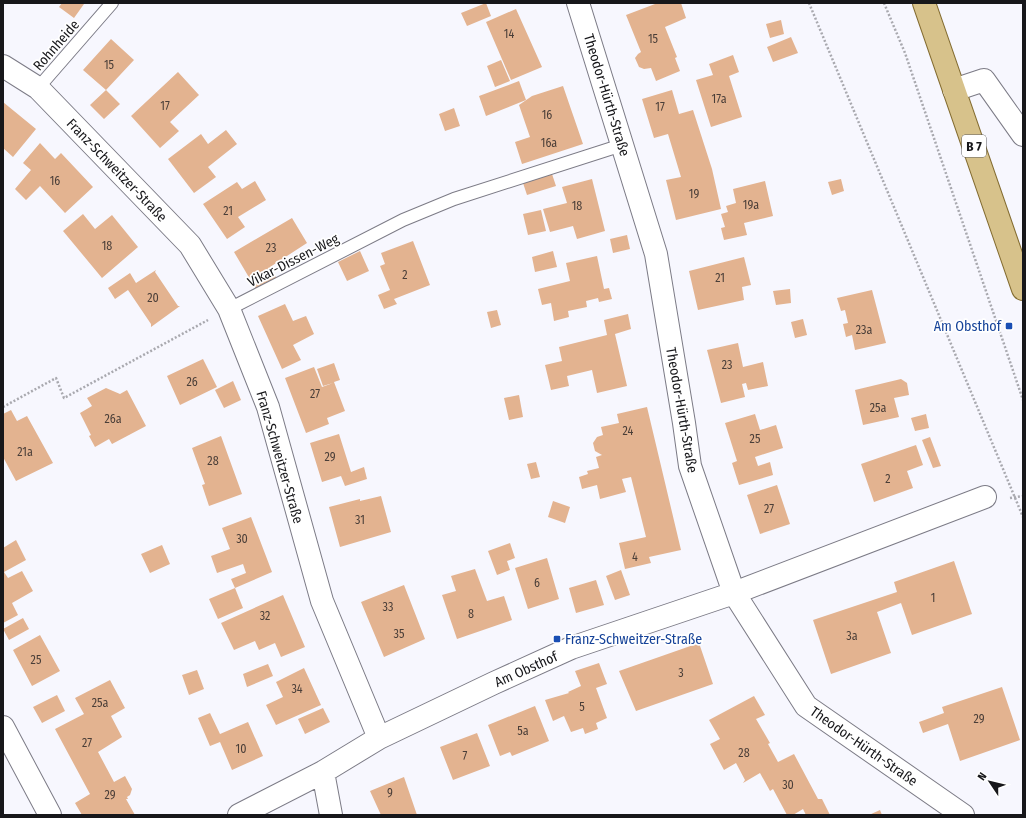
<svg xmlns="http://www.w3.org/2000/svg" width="1026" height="818" viewBox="0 0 1026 818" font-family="'Fira Sans Condensed',sans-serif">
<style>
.building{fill:#e3b390}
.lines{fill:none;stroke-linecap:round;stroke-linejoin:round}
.service-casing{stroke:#7c7b86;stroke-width:14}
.minor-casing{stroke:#7c7b86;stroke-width:24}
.primary-casing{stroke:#836c31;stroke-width:24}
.path{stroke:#a9a9af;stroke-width:2.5;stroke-dasharray:2 2;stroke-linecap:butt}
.service{stroke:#fff;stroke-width:12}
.minor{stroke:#fff;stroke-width:22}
.primary{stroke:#d7c28b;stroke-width:22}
.transit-dot{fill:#1a4fb4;stroke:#fff;stroke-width:1.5}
.labels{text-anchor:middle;stroke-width:3.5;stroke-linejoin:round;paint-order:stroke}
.number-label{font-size:12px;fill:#4a3e38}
.shield{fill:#fff;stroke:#5d5d5f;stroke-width:1}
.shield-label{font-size:13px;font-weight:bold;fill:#17171a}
.street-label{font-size:14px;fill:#17171a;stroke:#fff}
.transit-label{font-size:14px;fill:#164399;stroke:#fff;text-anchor:end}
</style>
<rect width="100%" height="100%" fill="#f7f7fe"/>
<path class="building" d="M62,3H83L84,4L74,18L59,7Z
M486,3L491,16L467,26L461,13Z
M681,3L686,18L665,27L677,57L675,58L680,71L656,81L651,68L644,69L639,67L635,58L638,54L641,52L626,15L655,4Z
M516,9L542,67L511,80L486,22Z
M781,20L784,34L770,38L766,24Z
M791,37L798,53L773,62L767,47Z
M111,39L134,60L106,90L120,104L104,119L90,105L106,90L83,70Z
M733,55L739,72L729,76L742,117L711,127L696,80L713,75L709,64Z
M501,60L510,81L495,87L487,66Z
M178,72L199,95L170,122L179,131L160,148L131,116Z
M519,81L526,100L486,116L479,96Z
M563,86L583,144L522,164L515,142L530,137L519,105L532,96Z
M672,90L679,114L693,110L712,169L721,209L676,220L666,180L681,177L668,134L654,138L642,99Z
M3,102L36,129L13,157L3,148Z
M454,108L460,126L445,131L439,114Z
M226,130L237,144L208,167L216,177L194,193L168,159L201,134L208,144Z
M40,143L55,159L61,153L93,187L65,213L40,186L26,200L15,189L31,170L23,163Z
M552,174L556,186L527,195L523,183Z
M592,179L605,231L577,239L573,226L550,232L543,209L567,203L562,187Z
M841,179L844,191L832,195L828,182Z
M255,181L266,200L238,217L245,227L227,239L203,204L237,182L242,189Z
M765,181L773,216L744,223L747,235L724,240L721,228L725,227L721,214L728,212L726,206L736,203L733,189Z
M541,210L546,231L528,235L523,214Z
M83,214L95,229L112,215L138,247L102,278L63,231Z
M292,218L307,243L270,267L278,281L257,291L234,252Z
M627,235L630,249L613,253L610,239Z
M413,241L430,285L394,299L397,304L384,309L378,295L390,290L380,266L385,264L381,253Z
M360,251L369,271L347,281L338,262Z
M553,251L557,267L535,272L532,257Z
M597,256L604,289L609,288L612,299L599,302L598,298L586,301L587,307L568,311L569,317L554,321L551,303L542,305L538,289L570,281L566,263Z
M744,257L751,285L742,287L744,300L698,310L689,271Z
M156,270L155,272L178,306H180L151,327V324L128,290L115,299L108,288L130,273L136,283Z
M790,289L791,303L776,305L773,291Z
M872,290L886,343L855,350L852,335L846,337L843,324L848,323L845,310L841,311L837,298Z
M285,304L293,321L306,316L314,334L293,345L301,360L282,369L258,316Z
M497,310L501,325L491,328L487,312Z
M628,314L631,329L615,334L627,386L597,393L592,370L567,376L569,386L551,390L545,365L562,361L559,347L607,335L604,320Z
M803,319L807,335L795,338L791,322Z
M738,343L743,367L763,362L768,386L748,390L746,383L742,384L745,397L721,403L707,350Z
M203,359L217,387L180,405L167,376Z
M334,363L340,380L334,382L345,411L327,418L329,424L306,433L285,378L314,367L322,387L333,383L323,386L317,369Z
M901,379L907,383L909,395L894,398L899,417L863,425L855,390Z
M233,381L241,400L224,408L215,390Z
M106,388L120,394L127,390L146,426L112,444L109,439L95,447L89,436L91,435L80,413L92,406L87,398Z
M519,395L523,417L509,420L504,398Z
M647,407L681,550L649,557L651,563L625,569L619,543L646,537L631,477L622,479L626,492L600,499L597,485L582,489L579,477L588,474L587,471L599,468L596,457L602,455L595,451L593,443L597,437L603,435L601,427L619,423L617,414Z
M11,410L17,421L27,416L53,463L16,481L3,457V414Z
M755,414L760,430L776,425L783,448L755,457L758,466L770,462L773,475L739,485L732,463L737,461L725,423Z
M926,414L929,428L915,431L911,418Z
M339,434L351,472L364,467L367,479L345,486L341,476L322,482L310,443Z
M221,436L242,494L209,506L202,485L205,484L192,448Z
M930,437L941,466L933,468L922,440Z
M916,445L923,465L907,471L913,488L874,502L861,464Z
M536,462L540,477L531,479L527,464Z
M777,485L790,524L760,534L747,495Z
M381,496L391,532L340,547L329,507L360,499V501Z
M553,501L570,507L565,523L548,517Z
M251,517L272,572L235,588L231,579L246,573L243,564L217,573L211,556L230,549L222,528Z
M16,540L26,560L4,572L8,578L22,571L33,591L12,603L18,615L3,623V548Z
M510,543L515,558L507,561L510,570L497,575L488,551Z
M162,545L170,564L150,573L141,554Z
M547,558L559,599L528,609L515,568Z
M954,561L972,614L912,635L901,603L877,612L891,653L831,674L813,620L897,592L894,582Z
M475,569L487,601L504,596L512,620L457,639L442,595L456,591L451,576Z
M621,570L630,595L615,600L606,576Z
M596,580L604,605L576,613L569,588Z
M404,585L425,639L384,657L361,602Z
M235,588L243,608L218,619L209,599Z
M283,595L305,647L281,657L275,643L259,650L255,641L234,650L221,623Z
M23,618L29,629L9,640L3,629Z
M40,635L60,671L32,686L13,650Z
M699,643L713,684L636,711L619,671Z
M599,663L607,684L596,688L607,718L596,723L598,729L585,734L583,728L571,732L564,716L553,721L545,700L569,693L568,692L581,686L575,671Z
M268,664L273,676L247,687L243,674Z
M304,668L321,705L276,725L266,705L283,697L276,682Z
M197,670L204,689L189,695L182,675Z
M110,680L125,708L111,716L122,737L98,752L114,782L125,776L132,789L130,795L127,797L128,799H126L135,815H82L75,803L90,794L55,729L84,714L75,698Z
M1002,687L1020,740L960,761L948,724L923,733L919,722L944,713L942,707Z
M57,695L65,711L42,723L33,707Z
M754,696L765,715L756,719L770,743L768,744L778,762L794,754L818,799H822L830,815H806L803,809L793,815H787L773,789L770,791L760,773L743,783L745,780L736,763L724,770L710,744L720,739L709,720Z
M535,706L549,741L512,756L510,752L500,756L488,725Z
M323,708L330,722L305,734L298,719Z
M210,713L220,734L248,722L263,756L232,770L220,742L210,746L198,718Z
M477,733L490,766L453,780L440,747Z
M404,777L417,815H381L370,791Z
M880,810L882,815H869Z"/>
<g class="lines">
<defs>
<path id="service" d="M38,88L112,3
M229,309L403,220L454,199L622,145"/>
<path id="minor" d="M578,3L656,254L684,423L690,466L734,593L806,706L963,815
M3,66L38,88L190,245L229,309L268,407L322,601L379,738
M954,90L984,80L1023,135
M3,727L50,815
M323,772L331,815
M239,815L323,772L379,738L494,683L571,648L734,593L985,497"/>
<path id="primary" d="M924,3L1023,289"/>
</defs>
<use href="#service" class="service-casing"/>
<use href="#minor" class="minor-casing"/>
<use href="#primary" class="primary-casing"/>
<path class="path" d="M809,3L1023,517
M884,3L905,53L1023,400
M3,407L56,378L64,398L208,320
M1010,498L1023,496"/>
<use href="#service" class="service"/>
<use href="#minor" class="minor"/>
<use href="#primary" class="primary"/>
</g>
<g class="transit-dot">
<rect x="1005" y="322" width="8" height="8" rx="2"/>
<rect x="553" y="635" width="8" height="8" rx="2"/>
</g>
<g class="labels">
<g class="number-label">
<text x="509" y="38">14</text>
<text x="653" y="43">15</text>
<text x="109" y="69">15</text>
<text x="719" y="103">17a</text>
<text x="165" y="110">17</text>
<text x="660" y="111">17</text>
<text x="547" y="119">16</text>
<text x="549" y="147">16a</text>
<text x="55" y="185">16</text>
<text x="694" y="198">19</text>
<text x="751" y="209">19a</text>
<text x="577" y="210">18</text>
<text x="228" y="215">21</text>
<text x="107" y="250">18</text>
<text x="271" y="252">23</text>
<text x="405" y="279">2</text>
<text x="720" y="282">21</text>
<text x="153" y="302">20</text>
<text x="864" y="334">23a</text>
<text x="727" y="369">23</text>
<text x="192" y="386">26</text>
<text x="315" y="398">27</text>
<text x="878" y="412">25a</text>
<text x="113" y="423">26a</text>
<text x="628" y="435">24</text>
<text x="755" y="443">25</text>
<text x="25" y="456">21a</text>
<text x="330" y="461">29</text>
<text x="213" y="465">28</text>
<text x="888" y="483">2</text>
<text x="769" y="513">27</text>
<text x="360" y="524">31</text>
<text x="242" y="543">30</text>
<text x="635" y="561">4</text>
<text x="537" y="587">6</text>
<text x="933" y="602">1</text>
<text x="388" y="611">33</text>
<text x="471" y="618">8</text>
<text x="265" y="620">32</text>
<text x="399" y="638">35</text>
<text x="852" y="640">3a</text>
<text x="36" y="664">25</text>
<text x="681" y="677">3</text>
<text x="297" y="693">34</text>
<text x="100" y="707">25a</text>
<text x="582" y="711">5</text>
<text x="979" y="723">29</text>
<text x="523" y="735">5a</text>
<text x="87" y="747">27</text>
<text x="241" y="753">10</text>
<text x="744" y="757">28</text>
<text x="465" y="760">7</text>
<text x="788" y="789">30</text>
<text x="390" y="797">9</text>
<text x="110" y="799">29</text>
</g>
<rect class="shield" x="962" y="135" width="24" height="22" rx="3"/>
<g class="shield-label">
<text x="974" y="151">B 7</text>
</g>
<g class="street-label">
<text transform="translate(56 45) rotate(-49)" y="5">Rohnheide</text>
<text transform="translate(607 95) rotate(73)" y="5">Theodor-Hürth-Straße</text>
<text transform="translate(117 170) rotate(46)" y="5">Franz-Schweitzer-Straße</text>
<text transform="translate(293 260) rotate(-27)" y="5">Vikar-Dissen-Weg</text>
<text transform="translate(682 410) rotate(80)" y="5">Theodor-Hürth-Straße</text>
<text transform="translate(280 457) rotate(74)" y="5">Franz-Schweitzer-Straße</text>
<text transform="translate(526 669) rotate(-24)" y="5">Am Obsthof</text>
<text transform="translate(864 746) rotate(35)" y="5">Theodor-Hürth-Straße</text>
</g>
<g class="transit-label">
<text x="1001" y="331">Am Obsthof</text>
<text x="565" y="644" text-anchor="start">Franz-Schweitzer-Straße</text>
</g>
</g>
<rect width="1026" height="818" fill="none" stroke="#17171a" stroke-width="8"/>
<g transform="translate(990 782) rotate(305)" stroke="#ffffff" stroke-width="3" paint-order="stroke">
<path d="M0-3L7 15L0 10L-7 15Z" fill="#17171a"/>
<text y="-6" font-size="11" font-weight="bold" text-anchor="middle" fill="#17171a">N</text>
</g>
</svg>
